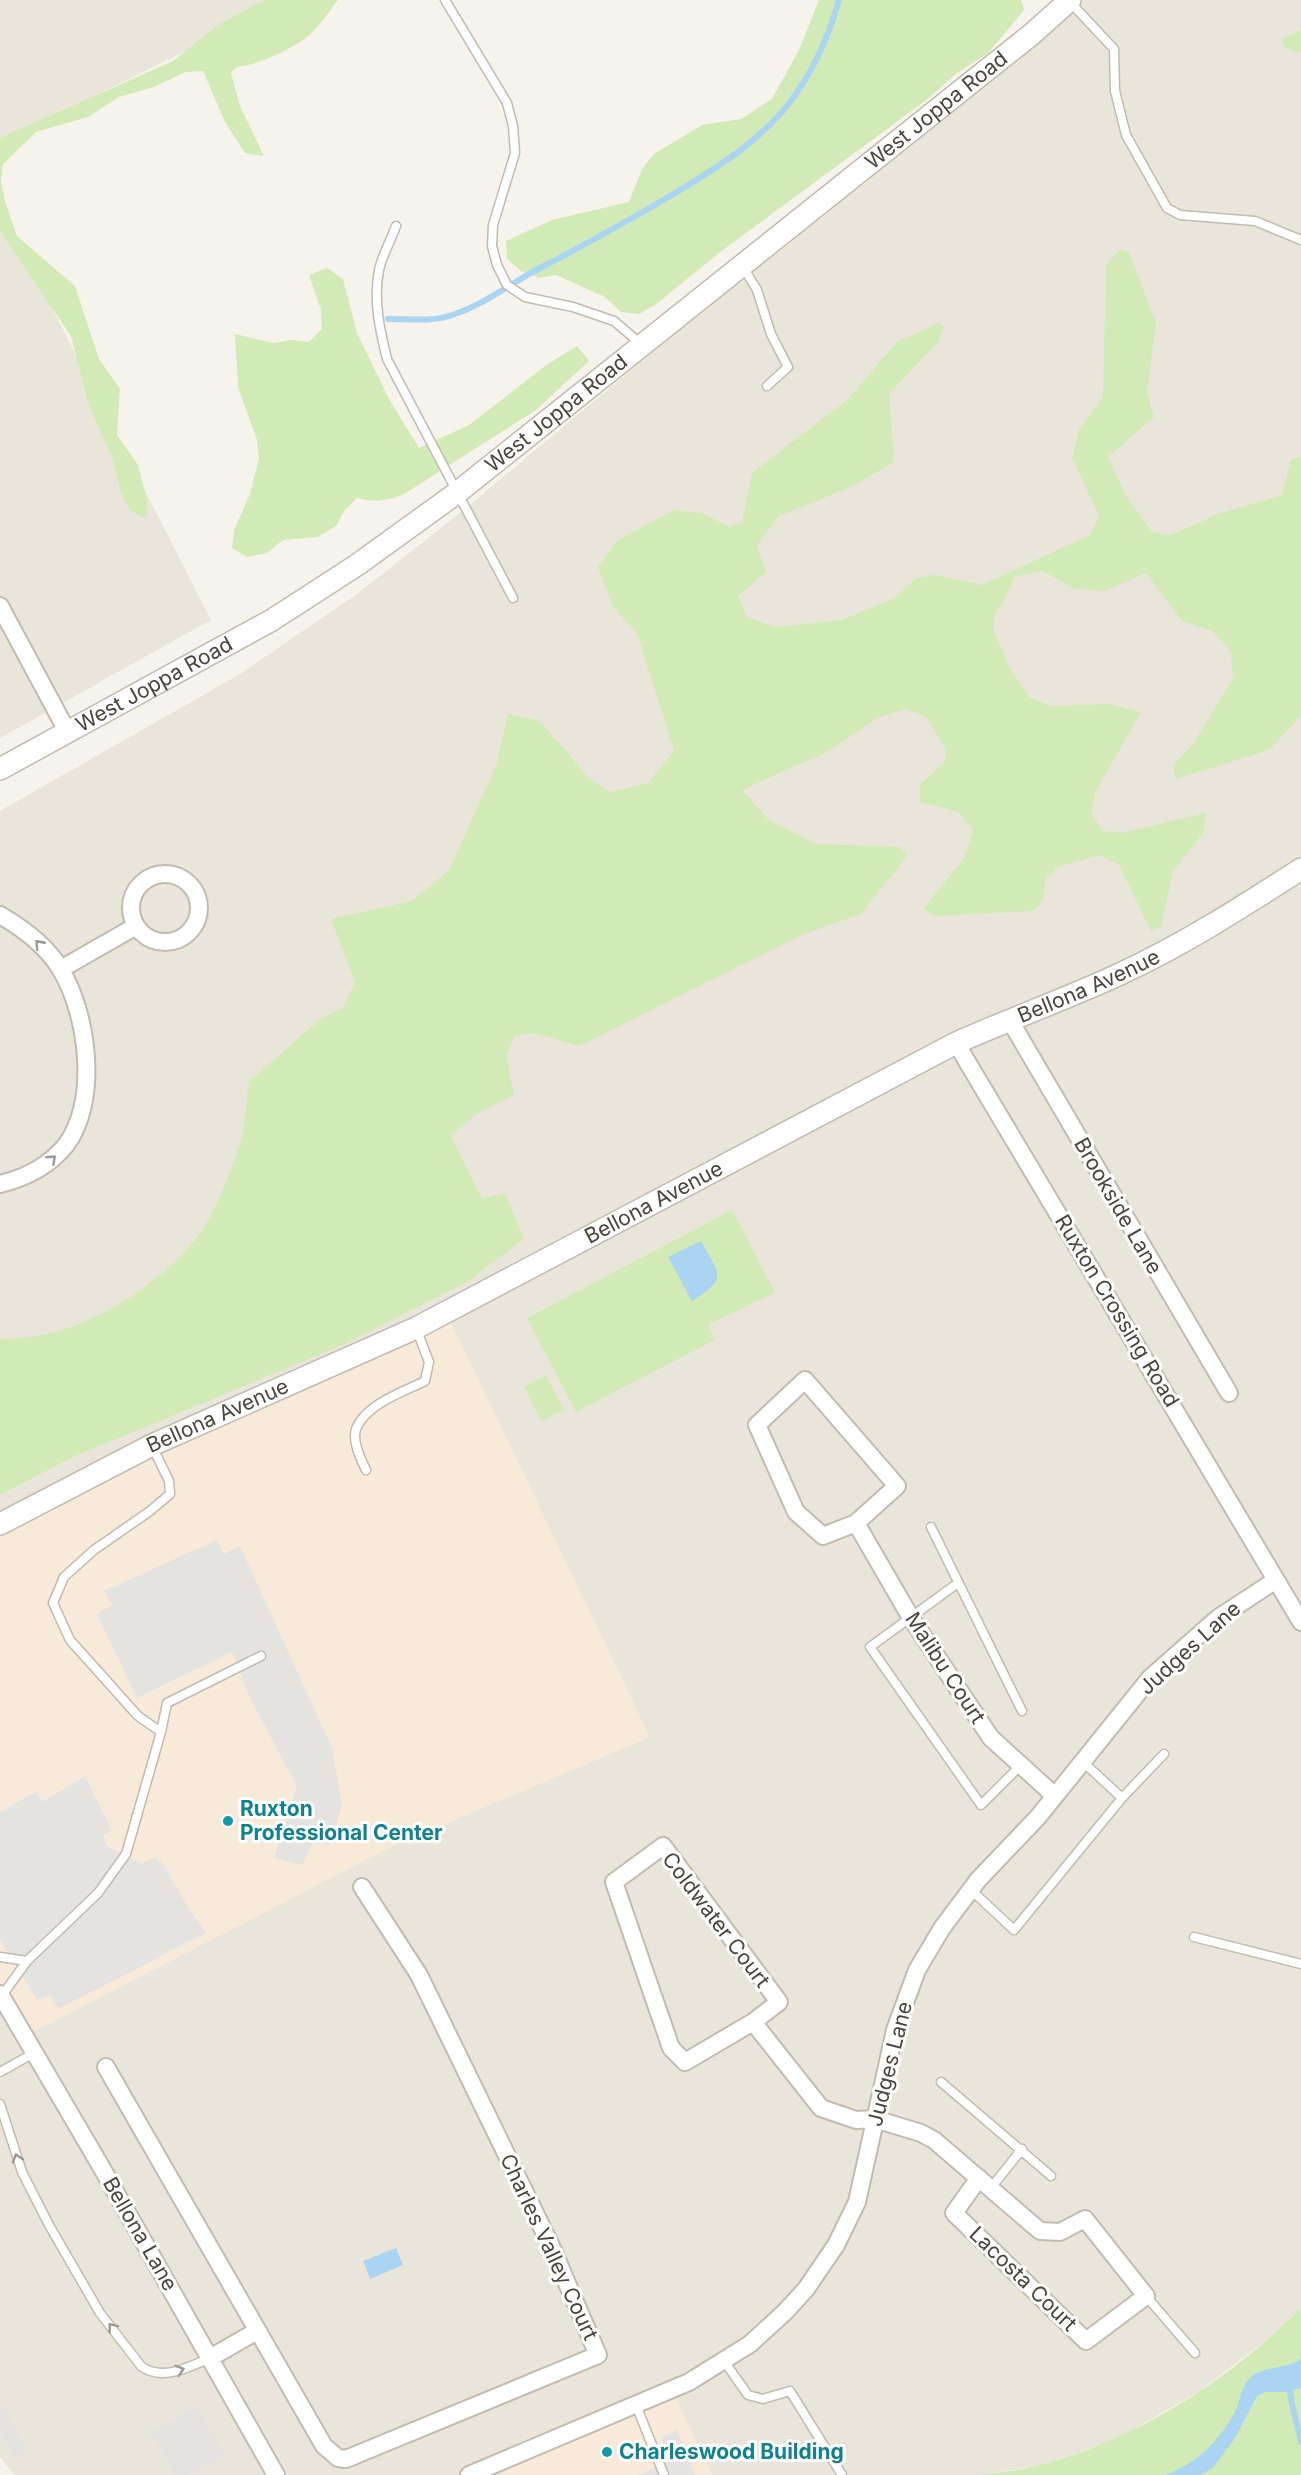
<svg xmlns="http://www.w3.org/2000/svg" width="1301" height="2475" viewBox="0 0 1301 2475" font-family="Inter,sans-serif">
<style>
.residential{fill:#eae5da}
.commercial{fill:#f7ead8}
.green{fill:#d2eab5}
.parking{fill:#e5e3e0}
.water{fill:#a9d4f2}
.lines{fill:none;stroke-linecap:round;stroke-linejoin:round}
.stream{stroke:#a9d4f2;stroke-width:6}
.service-casing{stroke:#c2bbae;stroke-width:11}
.minor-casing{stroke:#c2bbae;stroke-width:20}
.tertiary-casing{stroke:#c2bbae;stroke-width:24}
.service{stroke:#fff;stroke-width:8}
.minor{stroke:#fff;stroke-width:16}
.tertiary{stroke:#fff;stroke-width:21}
.oneway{stroke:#9c9892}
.culture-dot{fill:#0f9aa8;stroke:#fff;stroke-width:2}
.labels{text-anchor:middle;stroke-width:6;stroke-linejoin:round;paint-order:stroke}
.street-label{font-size:21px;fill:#4b4439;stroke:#fff}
.culture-label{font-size:21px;font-weight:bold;fill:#0d838f;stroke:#fff;text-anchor:start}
</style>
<rect width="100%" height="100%" fill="#f6f3ec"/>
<path class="residential" d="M0,0H281L202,43L0,142Z
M1066,0H1301V2308L1276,2333L1198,2392L1115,2440L1040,2466L977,2475H712L672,2393L469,2475H14L0,2457V1999L395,1845L650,1737L0,1527V811L240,674L357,594L465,509L956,98Z
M0,206L211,620L0,738Z"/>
<path class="commercial" d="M448,1316L650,1737L395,1845L22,2038L0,1998V1527Z
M673,2392L712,2475H469Z"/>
<path class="green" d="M264,0H338C328,13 317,30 303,40C284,53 259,64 237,67L231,73L240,106L264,156L245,153L225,122L203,71L185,72L154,87L119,97L88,117L36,132L3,164L1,182L5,201L17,236L75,286L99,359L120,389L117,435L138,465L147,500L146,518L130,511L121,493L112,457L89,406L71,336L0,231V138L173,61L218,25Z
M819,0H1021L1024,10L988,53L957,73L929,98L723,250L655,305L639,314L621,312L605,297L556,275L539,278L521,271L507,259L506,241L552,220L629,202L642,169L654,154L702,125L741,119L772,99L799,50Z
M1301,30V53L1284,47L1282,39Z
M1121,249L1129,252L1156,323L1147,391L1154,417L1108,457L1126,496L1153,533L1171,535L1218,514L1282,495L1291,460L1301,456V716L1269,750L1176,779L1173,766L1193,744L1233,678L1231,651L1212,631L1182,621L1146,573L1105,591L1074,589L1043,571L1014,577L1007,595L995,614L993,629L1010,669L1030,698L1052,706L1109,704L1141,712L1096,791L1091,813L1103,831L1122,833L1206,813L1203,833L1173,872L1161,927L1151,931L1119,865L1100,855L1058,867L1045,880L1043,899L1034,911L936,916L923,909L965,857L973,830L959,812L920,802V785L945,762V748L926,717L906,709L879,717L827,752L742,790L769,820L816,844L900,847L908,855L861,914L804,934L579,1046L534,1033L515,1036L506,1056L514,1095L475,1115L451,1136L482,1199L505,1193L524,1239L467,1282L345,1344L73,1457L0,1495V1339C12,1338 25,1338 37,1336C96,1326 156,1286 195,1240C214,1216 230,1174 240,1144C246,1124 246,1101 249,1081L322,1018L343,1008L355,982L331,919L412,901L449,870L496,766L508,714L540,721L589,778L610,792L648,783L674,751L637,633L613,607L598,567L618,540L674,510L702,513L730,527L742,522L752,473L847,400L897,342L939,323L944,327L938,342L889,394L894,462L853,486L779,516L757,545L766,572L738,596L747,617L775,627L842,620L893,599L916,578L935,575L982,585L1090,535L1099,516L1072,458L1079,430L1103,397L1106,265Z
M327,268L343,279L357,333L389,399L419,448L469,425L545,366L577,346L589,361L536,410L409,491C391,501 378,503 357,498L344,511L336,526L318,537L283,540L267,553L247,557L232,548L234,530L250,494L259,458L257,440L238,387L235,334L273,343L291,340L309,342L322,329L321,310L309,275Z
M732,1210L775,1292L708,1325L715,1340L576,1412L527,1318Z
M546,1375L564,1410L541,1421L524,1387Z
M1301,2308V2475H977C998,2472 1020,2471 1041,2465C1136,2440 1232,2378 1301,2308Z"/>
<path class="parking" d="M217,1540L224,1554L240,1546L332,1748L342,1804L330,1845L313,1843L302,1865L274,1858L297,1786L250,1698L232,1652L137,1698L97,1614L112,1605L104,1591Z
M85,1776L112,1830L103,1836L107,1846L142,1864L156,1857L164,1865L186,1904L206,1933L58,2009L50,1996L37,2000L0,1939V1812L36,1792L42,1802Z
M0,2401L29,2451L15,2458L0,2432Z
M197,2406L225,2455L188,2475H175L151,2432Z
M677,2430L695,2475H638L669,2461L661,2437Z"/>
<path class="water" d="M701,1241C719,1274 729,1278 692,1301L668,1257Z
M396,2248L403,2265L370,2279L363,2261Z
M1301,2359V2387L1289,2392H1265L1257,2396L1235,2438L1213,2468L1200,2475H1165C1197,2464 1219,2441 1235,2412C1240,2402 1241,2386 1250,2378C1263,2366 1286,2369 1301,2359Z"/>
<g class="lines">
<path class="stream" d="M388,319C408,319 433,322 452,315C484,305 511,283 540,268C588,243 634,218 680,190C718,167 759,141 787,106C812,74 828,39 839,0
M1290,2384C1289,2404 1298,2422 1301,2442"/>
<defs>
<path id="service" d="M445,0L507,103L513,126L515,153L493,225L492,246L497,265L507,285L525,297L573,307L614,321L641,344
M1069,1L1114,49L1115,91L1126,135L1167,208L1180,215L1255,221L1301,240
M396,226C391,240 382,256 379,270C373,300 380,331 387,359L513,598
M743,267L757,290L771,334L788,367L767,386
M152,1446L169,1481L170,1494L150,1511L94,1550L64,1577L53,1603L70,1640L138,1716L161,1732
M366,1470C361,1459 352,1442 356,1429C366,1404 403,1392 425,1381L429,1362L416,1328
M931,1527L1022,1711
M958,1583L870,1647L981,1805L1020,1766
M1083,1762L1122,1798
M971,1890L1014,1930L1122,1798L1164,1754
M1194,1937L1301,1964
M0,1957L27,1961
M1,1997L27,1961L98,1893L126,1854L161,1732L167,1703L261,1656
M0,2072L34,2053
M941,2082L1051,2176
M0,2104L22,2172L49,2225L100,2313L141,2366C162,2382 189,2367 210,2358
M990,2189L1022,2149
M1146,2296L1195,2353
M724,2361L748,2395L763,2399L790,2391L842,2475
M636,2405L664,2475"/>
<path id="minor" d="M0,606L67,731
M131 908a34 34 0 1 1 68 0a34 34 0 1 1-68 0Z
M0,915C24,929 47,946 61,970C88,1015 99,1101 66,1145C49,1166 25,1178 0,1184
M61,969L136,926
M1009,1019L1229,1393
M956,1043L1301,1622
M805,1380L897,1486L856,1523L823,1536L796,1512L757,1425Z
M856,1523L911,1618L991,1738L1055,1796
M663,1846L779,2002L753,2022L685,2062L671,2048L614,1882Z
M0,1994L103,2170L276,2475
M753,2022L821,2108L856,2120L875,2119L921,2133L934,2140L1040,2231L1060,2232L1085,2219L1146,2296L1086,2341L954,2213L979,2178
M106,2067L324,2446L338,2458L346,2459L598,2355L551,2246L419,1975L362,1887
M210,2358L257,2331
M469,2475L689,2382L750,2344L785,2312L806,2289L836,2245L857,2202L895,2030L917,1970L942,1928L978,1880L1038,1817L1150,1678L1218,1618L1276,1580"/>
<g id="tertiary">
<path id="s1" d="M0,769L272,620L357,565L458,492L1032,34L1070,0"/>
<path id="s2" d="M0,1524L152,1445L416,1328L956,1043C1010,1019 1066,999 1120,974C1183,945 1242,907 1301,869"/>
</g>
</defs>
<use href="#service" class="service-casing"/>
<use href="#minor" class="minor-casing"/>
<use href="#tertiary" class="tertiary-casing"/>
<use href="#service" class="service"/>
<use href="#minor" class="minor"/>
<use href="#tertiary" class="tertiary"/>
</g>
<defs><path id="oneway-chevron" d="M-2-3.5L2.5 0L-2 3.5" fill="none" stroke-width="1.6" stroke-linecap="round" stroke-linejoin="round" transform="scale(1.5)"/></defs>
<g class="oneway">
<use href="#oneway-chevron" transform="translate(39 944) rotate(-132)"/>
<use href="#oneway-chevron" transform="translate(52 1159) rotate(-43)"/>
<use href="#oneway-chevron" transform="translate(17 2158) rotate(-108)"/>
<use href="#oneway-chevron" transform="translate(112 2327) rotate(-128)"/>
<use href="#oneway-chevron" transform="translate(180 2370) rotate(-17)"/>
</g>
<g class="culture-dot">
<circle cx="228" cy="1821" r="6"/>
<circle cx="607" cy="2452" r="6"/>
</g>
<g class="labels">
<g class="street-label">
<text dy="7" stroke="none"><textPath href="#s1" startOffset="1148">West Joppa Road</textPath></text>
<text dy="7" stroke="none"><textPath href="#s1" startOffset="662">West Joppa Road</textPath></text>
<text dy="7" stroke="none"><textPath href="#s1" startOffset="176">West Joppa Road</textPath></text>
<text dy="7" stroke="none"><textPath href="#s2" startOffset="1215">Bellona Avenue</textPath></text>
<text dy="7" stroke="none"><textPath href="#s2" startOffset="729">Bellona Avenue</textPath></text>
<text transform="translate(1118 1206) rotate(60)" y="7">Brookside Lane</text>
<text transform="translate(1117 1311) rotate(59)" y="7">Ruxton Crossing Road</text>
<text dy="7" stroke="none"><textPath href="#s2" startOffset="243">Bellona Avenue</textPath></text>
<text transform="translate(1190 1648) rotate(-42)" y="7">Judges Lane</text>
<text transform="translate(945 1668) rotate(57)" y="7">Malibu Court</text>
<text transform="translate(716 1920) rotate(53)" y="7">Coldwater Court</text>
<text transform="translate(890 2064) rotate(-76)" y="7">Judges Lane</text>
<text transform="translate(140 2234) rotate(60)" y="7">Bellona Lane</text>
<text transform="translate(549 2247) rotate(65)" y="7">Charles Valley Court</text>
<text transform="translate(1023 2279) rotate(44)" y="7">Lacosta Court</text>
</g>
<g class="culture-label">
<text x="240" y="1816">Ruxton<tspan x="240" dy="24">Professional Center</tspan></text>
<text x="619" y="2459">Charleswood Building</text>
</g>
</g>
</svg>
